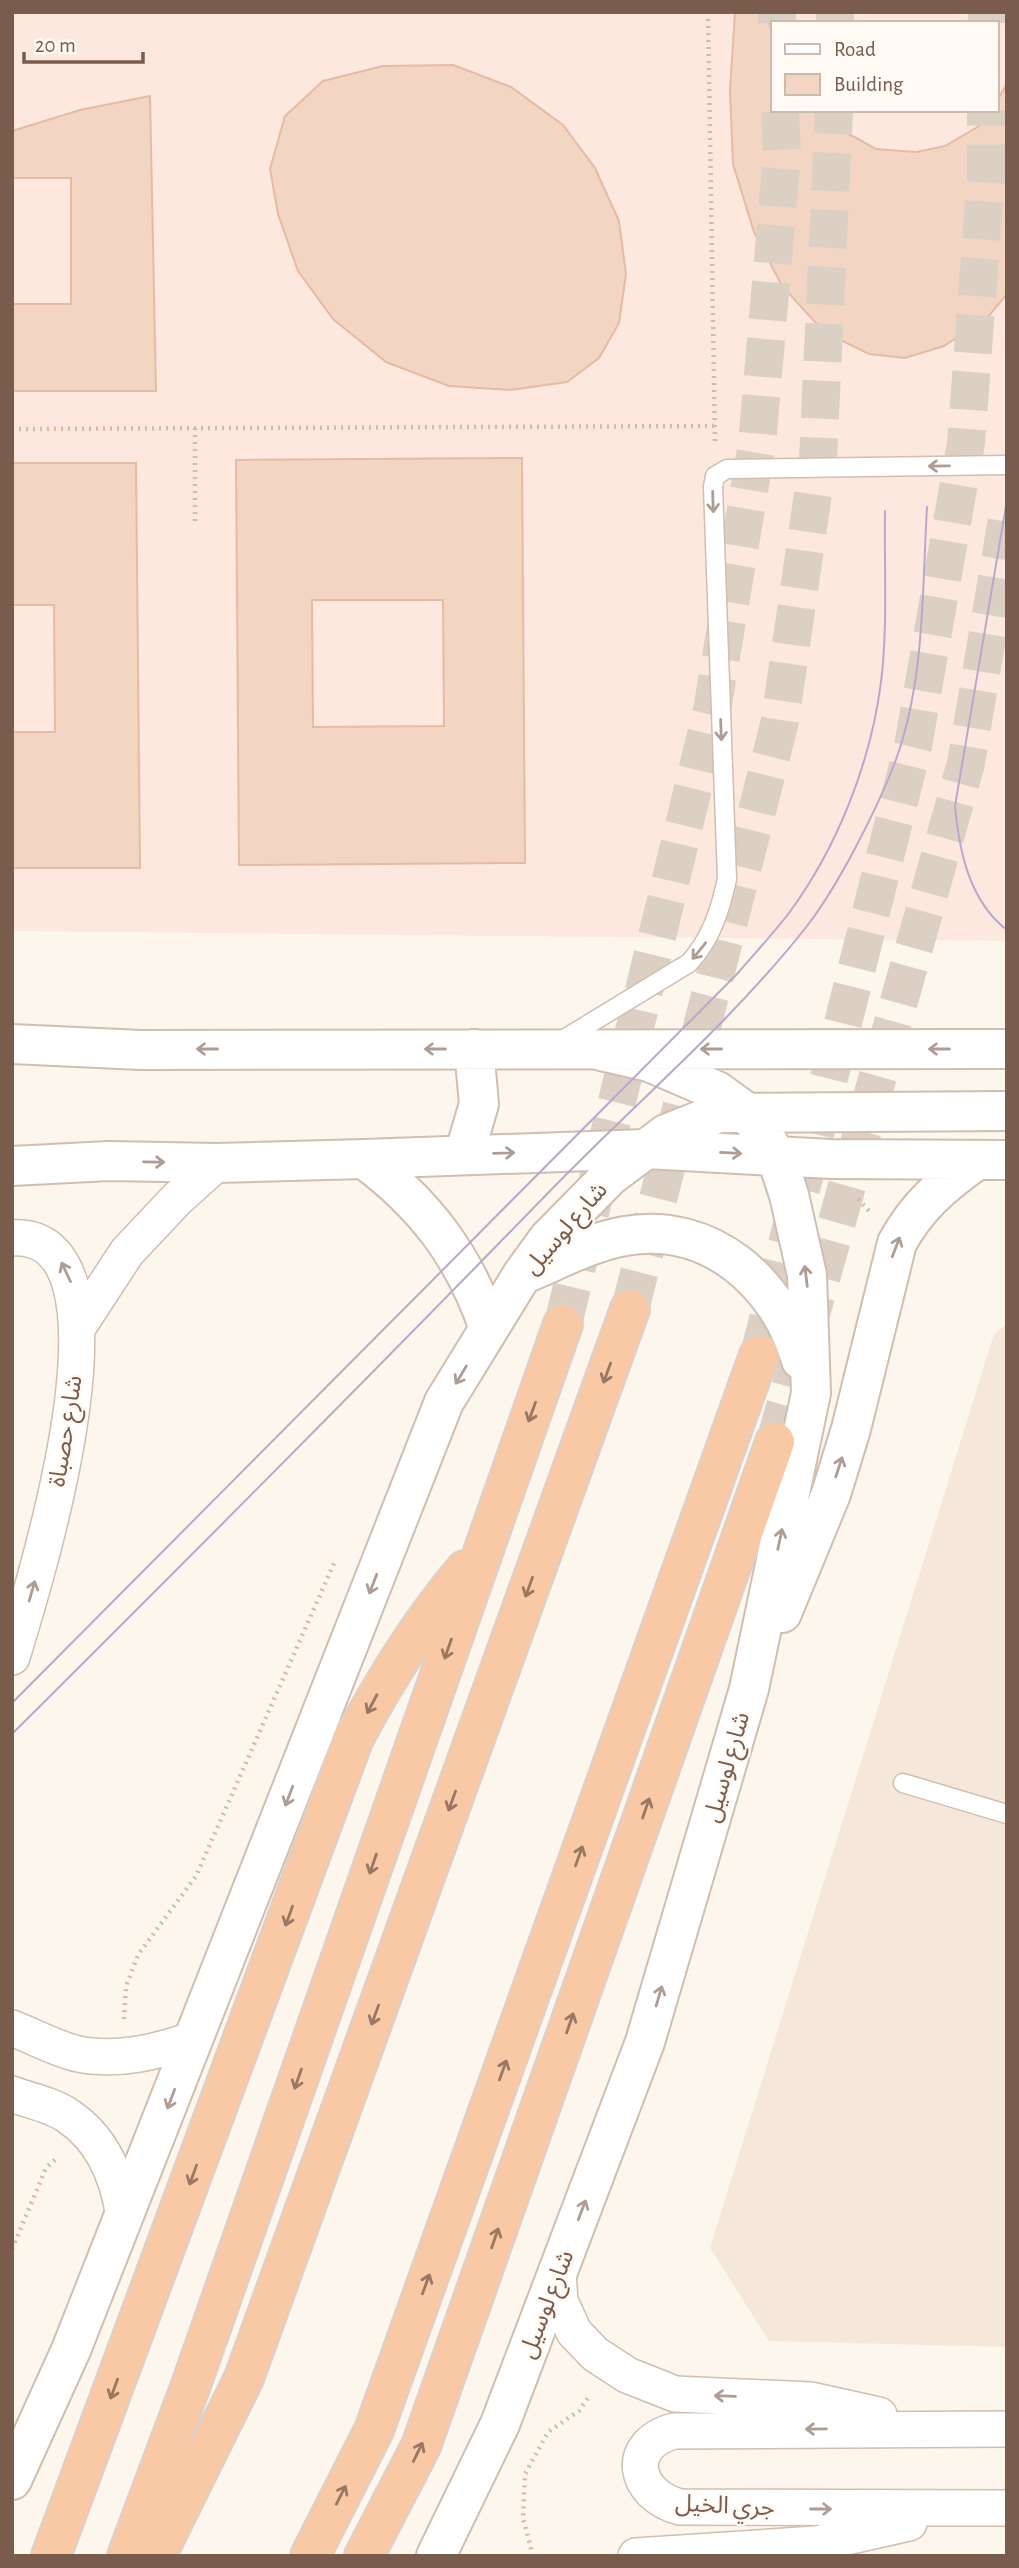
<svg xmlns="http://www.w3.org/2000/svg" width="1019" height="2568" viewBox="0 0 1019 2568" font-family="'Alegreya Sans','Noto Sans Arabic',sans-serif">
<style>
.residential{fill:#f5e8da}
.commercial{fill:#fde8e0;fill-rule:evenodd}
.building{fill:#f3d5c3;stroke:#e6bba3;stroke-width:2;fill-rule:evenodd}
.lines{fill:none;stroke-linecap:round;stroke-linejoin:round}
.trunk-tunnel{stroke:#dcd0c4;stroke-width:38;stroke-dasharray:38 19;stroke-linecap:butt}
.service-casing{stroke:#d1beb0;stroke-width:21}
.minor-casing{stroke:#d1beb0;stroke-width:38}
.tertiary-casing{stroke:#d1beb0;stroke-width:42}
.trunk-casing{stroke:#dad1cd;stroke-width:42}
.path{stroke:#d9b8a5;stroke-width:4.5;stroke-dasharray:2 5;stroke-linecap:butt}
.service{stroke:#fff;stroke-width:18}
.minor{stroke:#fff;stroke-width:35}
.tertiary{stroke:#fff;stroke-width:38}
.trunk{stroke:#f9c8a4;stroke-width:38}
.tram{stroke:#b9a8c9;stroke-width:2}
.oneway{stroke:#af9d94}
.oneway2{stroke:#9a7763}
.labels{text-anchor:middle;stroke-width:5;stroke-linejoin:round;paint-order:stroke}
.street-label{font-size:24px;fill:#7a5c4d;stroke:#fffaf3}
</style>
<rect width="100%" height="100%" fill="#fdf6ec"/>
<path class="residential" d="M1007,1324V2347L769,2341L710,2248L994,1334Z"/>
<path class="commercial" d="M12,12H1007V941L12,931ZM772,23H996V110H772Z"/>
<path class="building" d="M735,12H766L772,32V110H822L836,127L876,149L916,152L945,146L979,126L991,110H996V103L1007,83V294L988,317L944,346L905,358L869,354L824,332L782,286L754,232L733,164L730,90Z
M453,65L511,87L563,125L595,168L619,221L626,274L619,323L599,358L567,382L510,390L449,386L386,362L333,319L298,271L278,214L270,169L285,116L323,81L383,66Z
M150,96L156,391H12V304H71V178H12V131L80,110Z
M522,458L525,863L239,865L236,460ZM312,600H443L444,726L313,727Z
M12,463H136L140,868H12V732H55L54,605H12Z"/>
<g class="lines">
<path class="trunk-tunnel" d="M777,12V23
M835,23V12
M987,23V12
M630,1309L780,721L818,459L834,110
M563,1324L712,710L757,444L782,155L780,110
M759,1355L913,746L966,443L986,176V110
M775,1442L966,763L1007,519"/>
<defs>
<path id="service" d="M561,1041L689,963C711,939 720,911 727,879L713,487L715,476L727,469L1007,465
M903,1783L1007,1814"/>
<path id="minor" d="M12,1238C147,1230 32,1590 12,1657
M78,1327L127,1252L177,1199L217,1163
M12,2028C33,2036 56,2049 78,2054C117,2062 157,2052 194,2039
M12,2094C30,2101 53,2105 68,2116C103,2139 118,2177 124,2217
M558,2273L560,2301L574,2332L595,2354L627,2375L675,2394L811,2400L879,2415
M1007,2429L674,2431C623,2445 634,2495 680,2507L1007,2508
M636,2556L816,2544L909,2523"/>
<path id="tertiary" d="M12,1044L141,1050L1007,1049
M464,1155L479,1104L474,1049
M364,1159C425,1204 465,1257 489,1329
M12,1166L109,1161L217,1163L364,1159L646,1149L831,1159L1007,1160
M524,1274C556,1261 590,1242 625,1236C710,1221 779,1283 801,1360
M782,1613L831,1494L851,1429L897,1243C917,1206 943,1184 977,1160
M12,2480L71,2350L444,1402L522,1275L548,1239L610,1176L666,1134L719,1113L1007,1111
M436,2556L500,2424L645,2042L749,1689L811,1393L807,1275L789,1195L776,1156L763,1133L746,1112L717,1091L649,1062L597,1050"/>
<path id="trunk" d="M51,2556L354,1738C386,1678 421,1622 465,1570
M127,2556L191,2385L563,1324
M156,2556L244,2378L630,1309
M310,2556L374,2430L759,1355
M364,2556L421,2446L775,1442"/>
</defs>
<use href="#service" class="service-casing"/>
<use href="#minor" class="minor-casing"/>
<use href="#tertiary" class="tertiary-casing"/>
<use href="#trunk" class="trunk-casing"/>
<path class="path" d="M708,12L715,442
M195,428V525
M12,429L715,426
M858,1199L871,1213
M124,2019L126,1986L138,1955L196,1876L335,1561
M12,2249L46,2168L58,2157
M533,2556L523,2518L525,2474L548,2432L579,2411L590,2395"/>
<use href="#service" class="service"/>
<use href="#minor" class="minor"/>
<use href="#tertiary" class="tertiary"/>
<use href="#trunk" class="trunk"/>
<path class="tram" d="M1006,506L955,806C959,850 969,901 1007,930
M12,1703L737,974C754,954 773,934 789,913C837,848 871,762 881,682C888,626 884,567 885,511
M12,1734C192,1555 371,1375 548,1193C634,1104 731,1023 807,926C838,886 875,813 894,765C925,684 922,593 927,507"/>
</g>
<defs><path id="oneway-shaft" d="M-6 0H5M1.5-3L5.5 0L1.5 3" fill="none" stroke-width="1.6" stroke-linecap="round" stroke-linejoin="round" transform="scale(1.75)"/></defs>
<g class="oneway">
<use href="#oneway-shaft" transform="translate(939 466) rotate(179)"/>
<use href="#oneway-shaft" transform="translate(713 502) rotate(88)"/>
<use href="#oneway-shaft" transform="translate(721 730) rotate(88)"/>
<use href="#oneway-shaft" transform="translate(699 951) rotate(129)"/>
<use href="#oneway-shaft" transform="translate(207 1049) rotate(180)"/>
<use href="#oneway-shaft" transform="translate(435 1049) rotate(180)"/>
<use href="#oneway-shaft" transform="translate(711 1049) rotate(180)"/>
<use href="#oneway-shaft" transform="translate(939 1049) rotate(-180)"/>
<use href="#oneway-shaft" transform="translate(504 1153) rotate(-2)"/>
<use href="#oneway-shaft" transform="translate(731 1153) rotate(3)"/>
<use href="#oneway-shaft" transform="translate(154 1162) rotate(1)"/>
<use href="#oneway-shaft" transform="translate(896 1247) rotate(-69)"/>
<use href="#oneway-shaft" transform="translate(66 1272) rotate(-115)"/>
<use href="#oneway-shaft" transform="translate(806 1276) rotate(-97)"/>
<use href="#oneway-shaft" transform="translate(461 1375) rotate(121)"/>
<use href="#oneway-shaft" transform="translate(839 1467) rotate(-72)"/>
<use href="#oneway-shaft" transform="translate(780 1539) rotate(-78)"/>
<use href="#oneway-shaft" transform="translate(373 1584) rotate(111)"/>
<use href="#oneway-shaft" transform="translate(32 1591) rotate(-74)"/>
<use href="#oneway-shaft" transform="translate(289 1796) rotate(111)"/>
<use href="#oneway-shaft" transform="translate(659 1996) rotate(-74)"/>
<use href="#oneway-shaft" transform="translate(171 2099) rotate(111)"/>
<use href="#oneway-shaft" transform="translate(582 2210) rotate(-69)"/>
<use href="#oneway-shaft" transform="translate(725 2396) rotate(-178)"/>
<use href="#oneway-shaft" transform="translate(816 2429) rotate(179)"/>
<use href="#oneway-shaft" transform="translate(821 2509)"/>
</g>
<g class="oneway2">
<use href="#oneway-shaft" transform="translate(607 1373) rotate(110)"/>
<use href="#oneway-shaft" transform="translate(532 1412) rotate(110)"/>
<use href="#oneway-shaft" transform="translate(529 1587) rotate(110)"/>
<use href="#oneway-shaft" transform="translate(448 1649) rotate(109)"/>
<use href="#oneway-shaft" transform="translate(372 1704) rotate(118)"/>
<use href="#oneway-shaft" transform="translate(452 1801) rotate(110)"/>
<use href="#oneway-shaft" transform="translate(646 1808) rotate(-71)"/>
<use href="#oneway-shaft" transform="translate(579 1856) rotate(-70)"/>
<use href="#oneway-shaft" transform="translate(373 1864) rotate(109)"/>
<use href="#oneway-shaft" transform="translate(289 1916) rotate(110)"/>
<use href="#oneway-shaft" transform="translate(375 2015) rotate(110)"/>
<use href="#oneway-shaft" transform="translate(570 2023) rotate(-71)"/>
<use href="#oneway-shaft" transform="translate(503 2070) rotate(-70)"/>
<use href="#oneway-shaft" transform="translate(298 2079) rotate(109)"/>
<use href="#oneway-shaft" transform="translate(193 2175) rotate(110)"/>
<use href="#oneway-shaft" transform="translate(495 2238) rotate(-71)"/>
<use href="#oneway-shaft" transform="translate(426 2284) rotate(-70)"/>
<use href="#oneway-shaft" transform="translate(114 2389) rotate(110)"/>
<use href="#oneway-shaft" transform="translate(418 2452) rotate(-64)"/>
<use href="#oneway-shaft" transform="translate(341 2495) rotate(-63)"/>
</g>
<g class="labels">
<g class="street-label">
<text transform="translate(565 1228) rotate(-49)" y="8">شارع لوسيل</text>
<text transform="translate(65 1431) rotate(-81)" y="8">شارع حصباة</text>
<text transform="translate(726 1767) rotate(-74)" y="8">شارع لوسيل</text>
<text transform="translate(546 2304) rotate(-69)" y="8">شارع لوسيل</text>
<text transform="translate(725 2505) rotate(3)" y="8">جري الخيل</text>
</g>
</g>
<rect width="1019" height="2568" fill="none" stroke="#7a5c4d" stroke-width="28"/>
<rect x="771" y="21" width="228" height="91" fill="#fffaf3" stroke="#cabbb1" stroke-width="2"/>
<rect x="785" y="44" width="35" height="10" fill="#ffffff" stroke="#cabbb1" stroke-width="2"/>
<text x="834" y="56" font-size="21" fill="#7a5c4d">Road</text>
<rect x="785" y="74" width="35" height="21" fill="#f3d5c3" stroke="#cabbb1" stroke-width="2"/>
<text x="834" y="91" font-size="21" fill="#7a5c4d">Building</text>
<path d="M24 52v10h119v-10" fill="none" stroke="#7a5c4d" stroke-width="3.5"/>
<text x="35" y="52" font-size="21" fill="#7a5c4d" stroke="#fffaf3" stroke-width="5" paint-order="stroke">20 m</text>
</svg>
